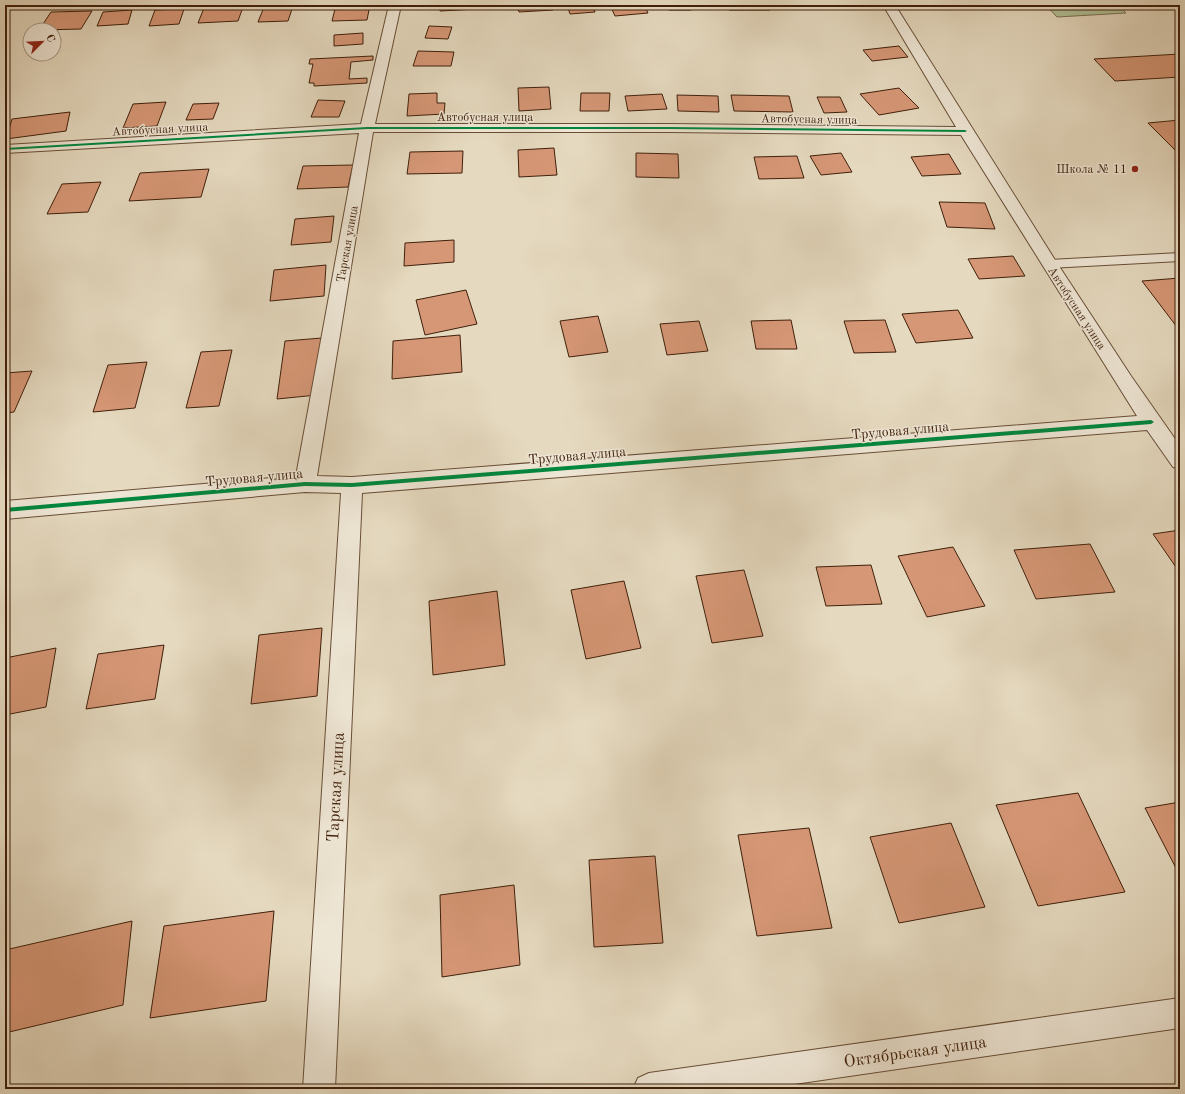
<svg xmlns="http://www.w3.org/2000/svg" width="1185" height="1094" viewBox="0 0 1185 1094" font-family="'Old Standard TT',serif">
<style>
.green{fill:#b0c096;stroke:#787050}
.building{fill:#d69776;stroke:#3f1f0a}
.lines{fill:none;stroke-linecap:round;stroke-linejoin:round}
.service-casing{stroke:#684e37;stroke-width:2}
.minor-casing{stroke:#684e37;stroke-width:2}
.service{fill:#eee6d5;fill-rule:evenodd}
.minor{fill:#eee6d5;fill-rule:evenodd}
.cycleway-casing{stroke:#eee6d5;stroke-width:2}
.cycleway{fill:#00873e;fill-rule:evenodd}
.poi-dot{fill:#8f2418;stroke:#eee6d5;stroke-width:1.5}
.labels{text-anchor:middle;stroke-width:3;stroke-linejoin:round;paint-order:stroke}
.far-street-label{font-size:12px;fill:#3f1f0a;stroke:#eee6d5}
.far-poi-label{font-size:12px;fill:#3f1f0a;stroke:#eee6d5;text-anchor:end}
.street-label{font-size:14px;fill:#3f1f0a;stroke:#eee6d5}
.near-street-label{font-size:17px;fill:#3f1f0a;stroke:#eee6d5}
</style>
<rect width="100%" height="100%" fill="#e5d9bf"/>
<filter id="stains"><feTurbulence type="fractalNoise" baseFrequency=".005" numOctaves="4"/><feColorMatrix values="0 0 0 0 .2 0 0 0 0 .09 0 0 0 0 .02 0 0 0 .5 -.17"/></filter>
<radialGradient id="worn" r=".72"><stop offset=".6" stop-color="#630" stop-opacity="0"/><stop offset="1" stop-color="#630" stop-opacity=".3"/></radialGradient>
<path class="green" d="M1046,5H1118L1126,13L1057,17Z"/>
<path class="building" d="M336,5H370L367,20L332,21Z
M440,5H477V9L440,11Z
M517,5H551L553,10L519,12Z
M567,5H593L595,12L570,14Z
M610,5H644L648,13L615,16Z
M668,5H690L691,10H669Z
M727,5H769L770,10H729Z
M782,5H820L821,7H783Z
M293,6L288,21L258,22L264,7Z
M243,7L238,21L198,23L204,8Z
M184,9L179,24L149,26L155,10Z
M132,10L128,24L97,26L103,12Z
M92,11L81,29L39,30L51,12Z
M429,26L452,27L448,39L425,38Z
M363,33V44L334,46V35Z
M899,46L908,57L872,61L863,50Z
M418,51L454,52L451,66H413Z
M1180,54V77L1115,81L1094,59Z
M373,56V60L351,62L349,79L367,78V83L314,86V83H309L313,64H309L310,59Z
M549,87L551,109L519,111L518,88Z
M899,88L919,108L879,115L860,94Z
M437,93V103H445L444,114L407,116L409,94Z
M581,93H610L609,111H580Z
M662,94L667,109L628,111L625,96Z
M677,95L718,96L719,112L678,111Z
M731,95L789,96L793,112L734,111Z
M817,97H840L847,112L824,113Z
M318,100L345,101L339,117H311Z
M166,102L157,126L123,128L133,104Z
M219,103L213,119L186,120L193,104Z
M70,112L66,131L6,139L12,119Z
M1180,120V155L1148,123Z
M554,148L557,175L519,177L518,150Z
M463,151L462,173L407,174L410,152Z
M636,153L678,154L679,178L636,177Z
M841,153L852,172L821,175L810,156Z
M949,154L961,174L922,176L911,157Z
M797,156L804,178L759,179L754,157Z
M353,165L348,187L297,189L303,166Z
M209,169L201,197L129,201L140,173Z
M101,182L88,212L47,214L62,184Z
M939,202L985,203L995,229L947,227Z
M334,216L331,242L291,245L295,219Z
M454,240V262L404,266L405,243Z
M1013,256L1025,276L979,279L968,259Z
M326,265L324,296L270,301L274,270Z
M1180,278V331L1142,281Z
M466,290L477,324L425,335L416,300Z
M958,310L973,338L916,343L902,314Z
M598,316L608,352L569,357L560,321Z
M791,320L797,349H756L751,321Z
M885,320L896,352L854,353L844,321Z
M699,321L708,351L667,355L660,324Z
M460,335L462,372L392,379L393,341Z
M322,338L317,395L277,399L285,341Z
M232,350L219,406L186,408L201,352Z
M147,362L135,408L93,412L108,365Z
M32,371L14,412L5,413V373Z
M1180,530V573L1153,534Z
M1090,544L1115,592L1036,599L1014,550Z
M953,547L985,606L927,617L898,556Z
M871,565L882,604L826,606L816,567Z
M744,570L763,636L712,643L696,576Z
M624,581L641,648L586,659L571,590Z
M497,591L505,665L433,675L429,601Z
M322,628L317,696L251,704L259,635Z
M164,645L155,699L86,709L98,654Z
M56,648L46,707L5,715V658Z
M1078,793L1125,892L1038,906L996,805Z
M1180,802V876L1145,808Z
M951,823L985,907L899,923L870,837Z
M809,828L832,928L757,936L738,835Z
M655,856L663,943L594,947L589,860Z
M514,885L520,965L442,977L440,895Z
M274,911L266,1001L150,1018L164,926Z
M132,921L123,1005L5,1033V950Z"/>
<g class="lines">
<defs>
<path id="service" d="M1180,253V261L1049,268L1044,267L1043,264L1044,261L1049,260Z"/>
<path id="minor" d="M389,5H401L375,124H669L956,127L883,5H895L1055,260L1131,376L1180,446V469L1173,467L1147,430L362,493L335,1089H303L341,493L305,492L5,519V501L296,476L359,133L5,153V145L361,124ZM373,132H669L961,135L1137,416L352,477L317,476Z
M1180,998V1028L760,1089H633L638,1078L649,1073Z"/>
</defs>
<use href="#service" class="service-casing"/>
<use href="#minor" class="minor-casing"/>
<use href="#service" class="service"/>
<use href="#minor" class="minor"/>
<defs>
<path id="cycleway" d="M367,127H669L965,130L967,131L965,132L669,129H367L5,150V148Z
M1151,420L1154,422L1151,424L352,487L305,486L5,512V508L305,482L352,483Z"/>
</defs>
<use href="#cycleway" class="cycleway-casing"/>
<use href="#cycleway" class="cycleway"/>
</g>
<circle class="poi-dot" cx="1135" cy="169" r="4"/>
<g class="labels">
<g class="far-street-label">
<text x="485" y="121">Автобусная улица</text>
<text transform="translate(809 119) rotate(1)" y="4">Автобусная улица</text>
<text transform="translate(160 129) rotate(-3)" y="4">Автобусная улица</text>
<text transform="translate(347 244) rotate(-80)" y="4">Тарская улица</text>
<text transform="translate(1077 308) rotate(57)" y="4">Автобусная улица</text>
</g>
<g class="far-poi-label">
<text x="1127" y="173">Школа № 11</text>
</g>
<g class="street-label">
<text transform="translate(900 430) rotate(-5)" y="5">Трудовая улица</text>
<text transform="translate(577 455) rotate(-5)" y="5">Трудовая улица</text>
<text transform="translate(254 477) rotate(-5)" y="5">Трудовая улица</text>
</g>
<g class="near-street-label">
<text transform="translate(335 787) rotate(-87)" y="6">Тарская улица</text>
<text transform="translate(915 1051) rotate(-8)" y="6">Октябрьская улица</text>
</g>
</g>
<rect width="1185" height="1094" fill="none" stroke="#e5d9bf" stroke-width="20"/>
<rect x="6" y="6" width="1173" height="1082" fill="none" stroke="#3f1f0a" stroke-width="2"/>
<rect x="10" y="10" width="1165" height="1074" fill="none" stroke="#3f1f0a"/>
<g transform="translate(42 42) rotate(66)"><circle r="19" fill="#eee6d5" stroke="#a89684"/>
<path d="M0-3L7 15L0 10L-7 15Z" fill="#8f2418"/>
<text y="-6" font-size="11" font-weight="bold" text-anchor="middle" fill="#3f1f0a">С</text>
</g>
<rect width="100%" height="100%" filter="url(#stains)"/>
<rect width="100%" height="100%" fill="url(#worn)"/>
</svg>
